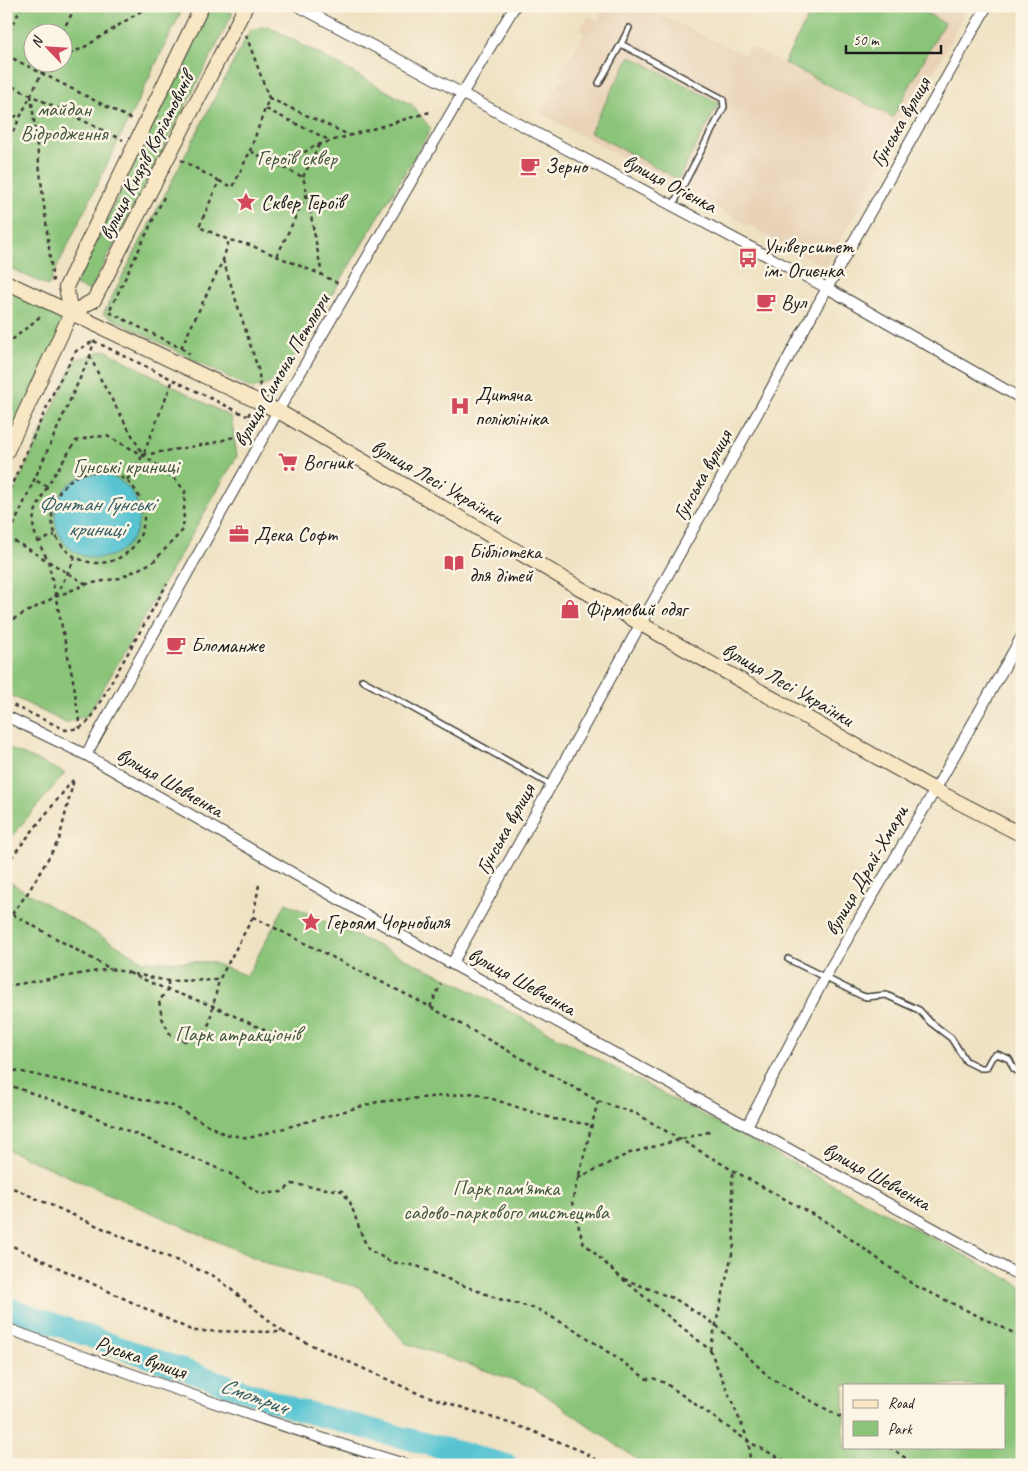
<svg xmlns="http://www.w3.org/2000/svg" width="1028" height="1471" viewBox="0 0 1028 1471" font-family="Caveat,sans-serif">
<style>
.built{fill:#e9d3b8}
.green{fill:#8ac479;stroke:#53704a;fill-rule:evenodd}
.water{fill:#58c4d2;stroke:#3a7077}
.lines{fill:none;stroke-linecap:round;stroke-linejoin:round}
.river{stroke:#58c4d2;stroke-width:22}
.lane-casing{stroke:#3c3a35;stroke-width:8}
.street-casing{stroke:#3c3a35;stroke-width:12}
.secondary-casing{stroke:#3c3a35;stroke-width:16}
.path{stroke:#3c3a35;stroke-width:2.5;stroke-dasharray:4 4;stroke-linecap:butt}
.lane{stroke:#fff;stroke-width:5}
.street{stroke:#fff;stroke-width:10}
.secondary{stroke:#f9e7c3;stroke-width:14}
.labels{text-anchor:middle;stroke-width:5;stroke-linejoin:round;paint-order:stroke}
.park-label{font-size:21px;fill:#42573d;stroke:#fcf5e5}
.street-label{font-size:21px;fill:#1c1c1c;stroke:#fcf5e5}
.poi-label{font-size:21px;fill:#1c1c1c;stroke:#fcf5e5;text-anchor:start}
.water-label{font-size:22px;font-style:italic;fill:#345f65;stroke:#fcf5e5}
</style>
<rect width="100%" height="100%" fill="#fcf5e5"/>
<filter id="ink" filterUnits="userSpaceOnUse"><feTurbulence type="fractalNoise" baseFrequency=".02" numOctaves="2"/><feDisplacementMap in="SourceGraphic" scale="10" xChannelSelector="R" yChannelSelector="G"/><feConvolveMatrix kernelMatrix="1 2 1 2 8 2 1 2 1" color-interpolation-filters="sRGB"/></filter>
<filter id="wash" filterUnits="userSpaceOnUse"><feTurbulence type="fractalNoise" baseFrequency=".0096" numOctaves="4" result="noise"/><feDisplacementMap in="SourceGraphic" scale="20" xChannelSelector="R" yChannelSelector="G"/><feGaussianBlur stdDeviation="1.12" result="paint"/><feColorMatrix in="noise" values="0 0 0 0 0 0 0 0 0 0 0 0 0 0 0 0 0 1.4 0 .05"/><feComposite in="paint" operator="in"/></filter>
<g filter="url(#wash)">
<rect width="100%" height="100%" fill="#efe2c3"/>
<path class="built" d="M596,6H642L745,55L750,46L783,63L814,6H969L906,124L825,267L540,113L564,77L559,73L585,34L580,31L588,16L598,20L601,13L595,9Z"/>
<path class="green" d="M6,6H184L48,286L6,266ZM62,32V62H32V32Z
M210,6H218L233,13L90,291L75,285Z
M814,6H914L944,23L893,117L784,63Z
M268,26L412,105L431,129L281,380L252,389L103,314L250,30Z
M630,56L719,103L678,179L590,132Z
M6,282L71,313L6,453Z
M105,350L231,417L237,456L88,715L66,723L6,693V509L75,360Z
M6,747L65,773L6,843Z
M6,880L143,961L211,962L247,976L286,903L451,980L1022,1286V1465H645L534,1387L405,1343L359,1287L271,1265L6,1149ZM844,1385H1004V1447H844Z"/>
<path class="water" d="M55 516a42 42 0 1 1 84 0a42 42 0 1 1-84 0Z"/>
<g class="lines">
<path class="river" d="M6,1307L298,1410L507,1465"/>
</g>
</g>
<g filter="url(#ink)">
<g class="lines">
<defs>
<path id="lane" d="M629,28L621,44L723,99L724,107L673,205
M599,83L621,44
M362,680L551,785
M788,959L860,995L866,997L886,995L919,1010L930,1022L951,1038L966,1061L980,1068H986L992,1057L997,1054L1009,1059L1014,1069L1022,1074"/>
<path id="street" d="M298,6L827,288L1022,399
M6,716L86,755L452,964L1022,1277
M86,755L278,411L462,94L515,6
M452,964L817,306L987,6
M747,1126L825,977L935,790L1022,636
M6,1328C139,1378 272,1424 408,1465"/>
<path id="secondary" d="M6,282L278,411L641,624L935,790L1022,835
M71,313L94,300L246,6
M6,453L71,313L66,287L202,6"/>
</defs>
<use href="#lane" class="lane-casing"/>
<use href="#street" class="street-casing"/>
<use href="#secondary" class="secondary-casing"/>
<path class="path" d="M62,32L76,6
M246,35L269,98L250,151
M6,38L22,6
M6,55L133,120
M62,57L83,48L149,6
M6,83L123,140
M31,95L53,282
M269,98L349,135
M266,109L329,140
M6,120L21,114
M151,140L161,145
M6,146L47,62
M181,160L219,181L199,227L229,240
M303,177L319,145
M219,181L233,187L250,151L282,167
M307,194L322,275L339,284
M164,197L109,312L181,348L223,260L229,240L250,245L322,275
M277,256L307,193L303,177L282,167L314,146L430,112
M223,260L259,372L260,389
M94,341L247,416
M6,345L42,315
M181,348L190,354
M90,356L103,384L142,453
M250,412L248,416L254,431
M143,455L213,443L254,431
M52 517a46 46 0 1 1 92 0a46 46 0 1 1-92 0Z
M127,480L143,455L173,380
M47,487C29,521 28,525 48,560L74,685L80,728
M6,497L55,389L76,351L94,341
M38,542L55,535
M86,584C60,569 35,552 8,538L90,356L94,341
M56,596L75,558
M6,623L55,597L87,584L120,578L153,562L183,530L185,491L173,477L143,455L107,436L92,437L76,441L47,486L34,480
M6,702L66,730L80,728L90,720L167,584
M6,864L73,780
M259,885L253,917L423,1003L598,1101L637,1114L734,1171L830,1224L914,1285L1022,1337
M12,914L29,891L59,840L74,779
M6,918L12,914L111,969L168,981L219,980L253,917
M129,973L168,990L213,1006L286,1040
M168,981V990L159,1001L162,1018L170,1034L185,1041L199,1037L209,1024L219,980
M6,986L110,969
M430,1007L441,984
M6,1070L18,1071L173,1106L224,1134L249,1138L377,1102L474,1093L554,1119L592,1125
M6,1084L63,1104L229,1173L261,1194L282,1192L292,1184L342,1191L350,1202L361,1233L368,1249L391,1262L417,1266L457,1283L499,1299L537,1309L579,1332L647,1379L653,1378L665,1383L749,1442L793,1465
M598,1101L572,1202L583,1242L620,1277L710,1350L749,1442L750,1465
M578,1178L630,1153L712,1131
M6,1185L147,1248L216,1277L282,1331
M6,1243L193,1331L283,1332L415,1392L530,1430L584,1452L604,1465
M624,1279L675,1299L716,1325L770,1378L844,1419
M710,1350L734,1245L732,1179L734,1171
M889,1447L916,1465"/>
<use href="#lane" class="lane"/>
<use href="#street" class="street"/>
<use href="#secondary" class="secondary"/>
</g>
</g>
<defs>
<symbol id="cafe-bare" viewBox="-9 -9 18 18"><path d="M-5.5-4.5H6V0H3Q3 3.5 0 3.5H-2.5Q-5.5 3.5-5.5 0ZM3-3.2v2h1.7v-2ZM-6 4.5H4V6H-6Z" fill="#d1495b" stroke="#fcf5e5" stroke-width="2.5" paint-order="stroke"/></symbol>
<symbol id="sight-bare" viewBox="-9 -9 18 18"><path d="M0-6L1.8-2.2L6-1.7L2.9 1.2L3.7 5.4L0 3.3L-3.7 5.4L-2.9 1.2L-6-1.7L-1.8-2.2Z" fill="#d1495b" stroke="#fcf5e5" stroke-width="2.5" paint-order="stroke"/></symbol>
<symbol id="bus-bare" viewBox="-9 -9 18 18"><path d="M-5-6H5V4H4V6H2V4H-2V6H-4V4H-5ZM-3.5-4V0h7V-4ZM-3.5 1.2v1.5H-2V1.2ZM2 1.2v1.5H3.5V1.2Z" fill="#d1495b" stroke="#fcf5e5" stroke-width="2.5" paint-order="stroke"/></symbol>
<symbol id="hospital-bare" viewBox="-9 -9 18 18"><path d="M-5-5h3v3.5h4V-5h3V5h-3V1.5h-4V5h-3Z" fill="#d1495b" stroke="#fcf5e5" stroke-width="2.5" paint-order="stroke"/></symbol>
<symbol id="supermarket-bare" viewBox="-9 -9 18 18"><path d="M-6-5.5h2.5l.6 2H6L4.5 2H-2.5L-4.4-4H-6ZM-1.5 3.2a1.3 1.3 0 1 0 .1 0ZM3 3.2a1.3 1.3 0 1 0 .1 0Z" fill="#d1495b" stroke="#fcf5e5" stroke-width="2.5" paint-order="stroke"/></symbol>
<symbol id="office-bare" viewBox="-9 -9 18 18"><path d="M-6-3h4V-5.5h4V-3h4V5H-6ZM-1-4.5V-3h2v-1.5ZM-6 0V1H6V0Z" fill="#d1495b" stroke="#fcf5e5" stroke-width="2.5" paint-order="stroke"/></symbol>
<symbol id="library-bare" viewBox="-9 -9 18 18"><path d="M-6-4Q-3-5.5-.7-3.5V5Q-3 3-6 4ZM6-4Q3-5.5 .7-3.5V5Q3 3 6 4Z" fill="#d1495b" stroke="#fcf5e5" stroke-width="2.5" paint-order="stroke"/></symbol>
<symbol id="shop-bare" viewBox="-9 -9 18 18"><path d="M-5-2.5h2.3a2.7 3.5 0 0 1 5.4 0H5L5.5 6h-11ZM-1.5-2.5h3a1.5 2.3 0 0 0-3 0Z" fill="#d1495b" stroke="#fcf5e5" stroke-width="2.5" paint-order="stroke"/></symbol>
</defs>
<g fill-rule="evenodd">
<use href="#cafe-bare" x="516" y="152" width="28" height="28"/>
<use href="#sight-bare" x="232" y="188" width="28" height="28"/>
<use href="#bus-bare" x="734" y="244" width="28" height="28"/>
<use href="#cafe-bare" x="752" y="288" width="28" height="28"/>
<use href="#hospital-bare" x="446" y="392" width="28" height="28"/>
<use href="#supermarket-bare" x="274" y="448" width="28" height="28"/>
<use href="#office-bare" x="225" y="520" width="28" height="28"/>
<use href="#library-bare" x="440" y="549" width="28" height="28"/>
<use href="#shop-bare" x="556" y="595" width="28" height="28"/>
<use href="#cafe-bare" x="162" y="631" width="28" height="28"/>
<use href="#sight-bare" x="297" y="908" width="28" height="28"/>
</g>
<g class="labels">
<g class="park-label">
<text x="64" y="116">майдан<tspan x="64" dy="24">Відродження</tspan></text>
<text x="297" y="165">Героїв сквер</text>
<text x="126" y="473">Гунські криниці</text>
<text x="238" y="1041">Парк атракціонів</text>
<text x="506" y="1195">Парк пам'ятка<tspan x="506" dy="24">садово-паркового мистецтва</tspan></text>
</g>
<g class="street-label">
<text transform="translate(900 122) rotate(-60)" y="7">Гунська вулиця</text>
<text transform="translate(146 156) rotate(-63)" y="7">вулиця Князів Коріатовичів</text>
<text transform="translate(670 183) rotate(28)" y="7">вулиця Огієнка</text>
<text transform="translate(281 370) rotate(-60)" y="7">вулиця Симона Петлюри</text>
<text transform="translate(702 475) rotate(-61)" y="7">Гунська вулиця</text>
<text transform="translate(437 481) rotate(30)" y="7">вулиця Лесі Українки</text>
<text transform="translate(788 684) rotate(30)" y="7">вулиця Лесі Українки</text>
<text transform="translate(170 782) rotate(30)" y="7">вулиця Шевченка</text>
<text transform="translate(505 829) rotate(-61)" y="7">Гунська вулиця</text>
<text transform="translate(866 870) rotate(-60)" y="7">вулиця Драй-Хмари</text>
<text transform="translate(522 981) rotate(29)" y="7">вулиця Шевченка</text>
<text transform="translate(877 1176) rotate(29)" y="7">вулиця Шевченка</text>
<text transform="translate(141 1357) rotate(19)" y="7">Руська вулиця</text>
</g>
<g class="poi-label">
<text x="545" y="173">Зерно</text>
<text x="261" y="209">Сквер Героїв</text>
<text x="763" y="253">Університет<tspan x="763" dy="24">ім. Огиєнка</tspan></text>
<text x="781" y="309">Вул</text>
<text x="475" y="401">Дитяча<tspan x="475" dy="24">поліклініка</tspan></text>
<text x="303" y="469">Вогник</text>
<text x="254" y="541">Дека Софт</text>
<text x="469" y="558">Бібліотека<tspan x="469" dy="24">для дітей</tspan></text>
<text x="585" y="616">Фірмовий одяг</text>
<text x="191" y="652">Бломанже</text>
<text x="326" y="929">Героям Чорнобиля</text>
</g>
<g class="water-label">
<text x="96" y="511">Фонтан Гунські<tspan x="96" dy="25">криниці</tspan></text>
<text transform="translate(254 1395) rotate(20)" y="8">Смотрич</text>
</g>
</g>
<rect width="1028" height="1471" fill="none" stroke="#fcf5e5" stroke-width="25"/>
<rect x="843" y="1384" width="162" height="65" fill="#fcf5e5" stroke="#a29e95"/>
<rect x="853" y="1400" width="25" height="8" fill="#f9e7c3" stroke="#a29e95"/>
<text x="888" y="1408" font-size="15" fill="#1c1c1c">Road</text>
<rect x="853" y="1421" width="25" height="15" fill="#8ac479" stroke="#a29e95"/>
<text x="888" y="1434" font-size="15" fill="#1c1c1c">Park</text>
<g transform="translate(48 48) rotate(295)"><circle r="24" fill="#fcf5e5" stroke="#a29e95"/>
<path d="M0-4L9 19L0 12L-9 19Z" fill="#d1495b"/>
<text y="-8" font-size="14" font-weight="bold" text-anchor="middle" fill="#1c1c1c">N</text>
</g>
<path d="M846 45v8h95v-8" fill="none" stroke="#1c1c1c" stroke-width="2.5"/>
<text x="853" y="45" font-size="15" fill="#1c1c1c" stroke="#fcf5e5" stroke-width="4" paint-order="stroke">50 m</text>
</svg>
